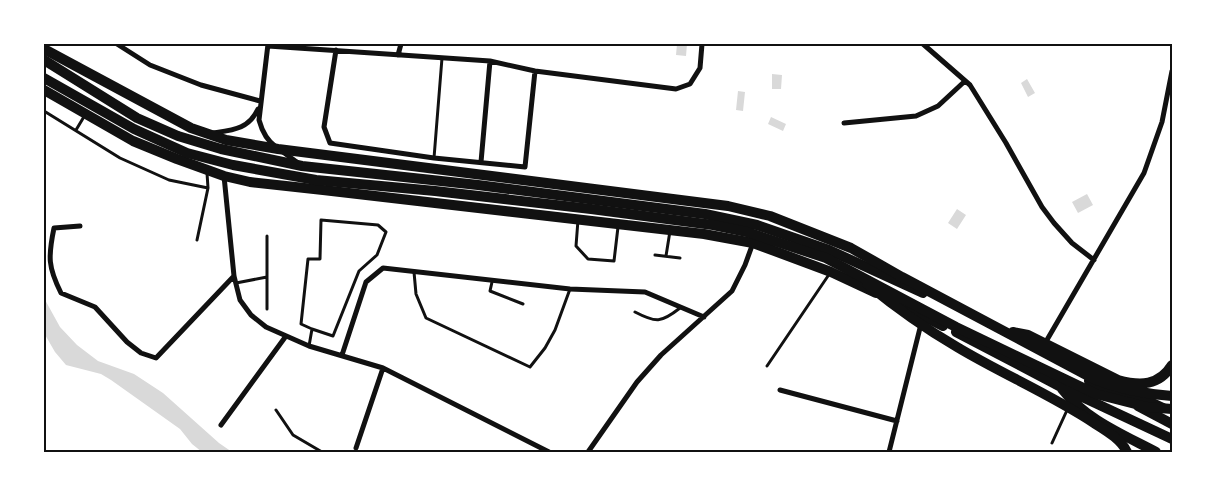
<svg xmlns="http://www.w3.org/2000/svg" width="1216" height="496" viewBox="0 0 1216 496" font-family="Karla,sans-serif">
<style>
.water{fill:#d9d9d9}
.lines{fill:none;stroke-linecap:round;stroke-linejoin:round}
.service{stroke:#111;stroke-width:3}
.minor{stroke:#111;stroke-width:5}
.trunk{stroke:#111;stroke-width:10}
.motorway{stroke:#111;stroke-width:10}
.neatline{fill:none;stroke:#111;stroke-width:2}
</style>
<rect width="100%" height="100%" fill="#fff"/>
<path class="water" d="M677,44H687L686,56L676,55Z
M772,74L782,75L781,89H772Z
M1027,79L1035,93L1028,97L1021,83Z
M738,91L745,92L743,111L736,110Z
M771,117L786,124L783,131L768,124Z
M1087,194L1093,205L1078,213L1072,202Z
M957,209L966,215L957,229L948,223Z
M44,298L60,327L77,345L98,361L134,374L163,393L219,443L232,452H202L192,444L180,429L111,380L101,374L66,365L55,352L44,333Z"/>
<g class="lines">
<path class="service" d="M44,111L120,158L169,180L208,188
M76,130L85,115
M434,158L442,58
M578,220L576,246L588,259L614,261L618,227
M267,236V309
M197,240L208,188L207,173
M655,255L680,258
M666,256L670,231
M414,272L416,294L426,318L530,367L545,348L555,330L570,289
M492,282L490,291L523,304
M236,283L267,277
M635,312C656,323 661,323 680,308
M309,346L312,329L301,324L308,259H320L321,220L378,225L386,232L377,255L359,271L333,336L312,329
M767,366L830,273
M276,410L293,435L322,452
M1052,443L1068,408"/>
<path class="minor" d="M117,44L150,65L201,85L260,101
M268,44L259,120C262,131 266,140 276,147
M923,44L970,85L1006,143L1042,207L1054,223L1072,243L1094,260
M268,46L490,61L535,71L676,89L690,84L700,68L702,44
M336,50L324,127L330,143L434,158L525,167L535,71
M398,55L401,44
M844,123L916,116L938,106L965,81
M213,133C233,130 249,129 258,109
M283,152L298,163
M481,162L490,61
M224,176L234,276L240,300L251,315L266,327L309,346L383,368L549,452
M80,226L54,228C48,257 48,267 61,293L95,307L127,342L141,353L156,358L234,276
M1044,345L1144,173L1162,122L1172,71
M342,355L366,282L383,268L570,289L645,292L704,317
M780,390L897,421
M221,425L286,336
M356,448L383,368
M588,452L637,382L661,355L732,291L745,265L753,243
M889,452L921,324"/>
<path class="trunk" d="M44,60L137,118L178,136L221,149L302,166L478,185L705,214L757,225L829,250L923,293
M44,90L133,141L177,159L224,176L250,182L323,190L704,234L753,243L831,272L876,293
M893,301L943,326
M956,332L1061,387L1172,439
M1089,381L1125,399
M1062,389C1085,419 1124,435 1156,452
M1129,392L1163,408
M1138,406L1172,424"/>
<path class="motorway" d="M44,49L191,128L226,140L278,149L728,206L770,216L851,248L902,277L1094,379C1119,389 1145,394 1172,396
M44,78L134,129L187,153L233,165L316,180L435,191L591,209L713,225L747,232L826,258L956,327L1096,394L1147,407L1172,409
M867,284C895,307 926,329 957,347C1002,374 1050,394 1094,423C1105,430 1121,439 1127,452
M1013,332L1028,335L1118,380C1140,386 1159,386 1172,365"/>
</g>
<rect width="1216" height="496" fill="none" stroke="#ffffff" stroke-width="90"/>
<rect x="45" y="45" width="1126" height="406" class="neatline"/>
</svg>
